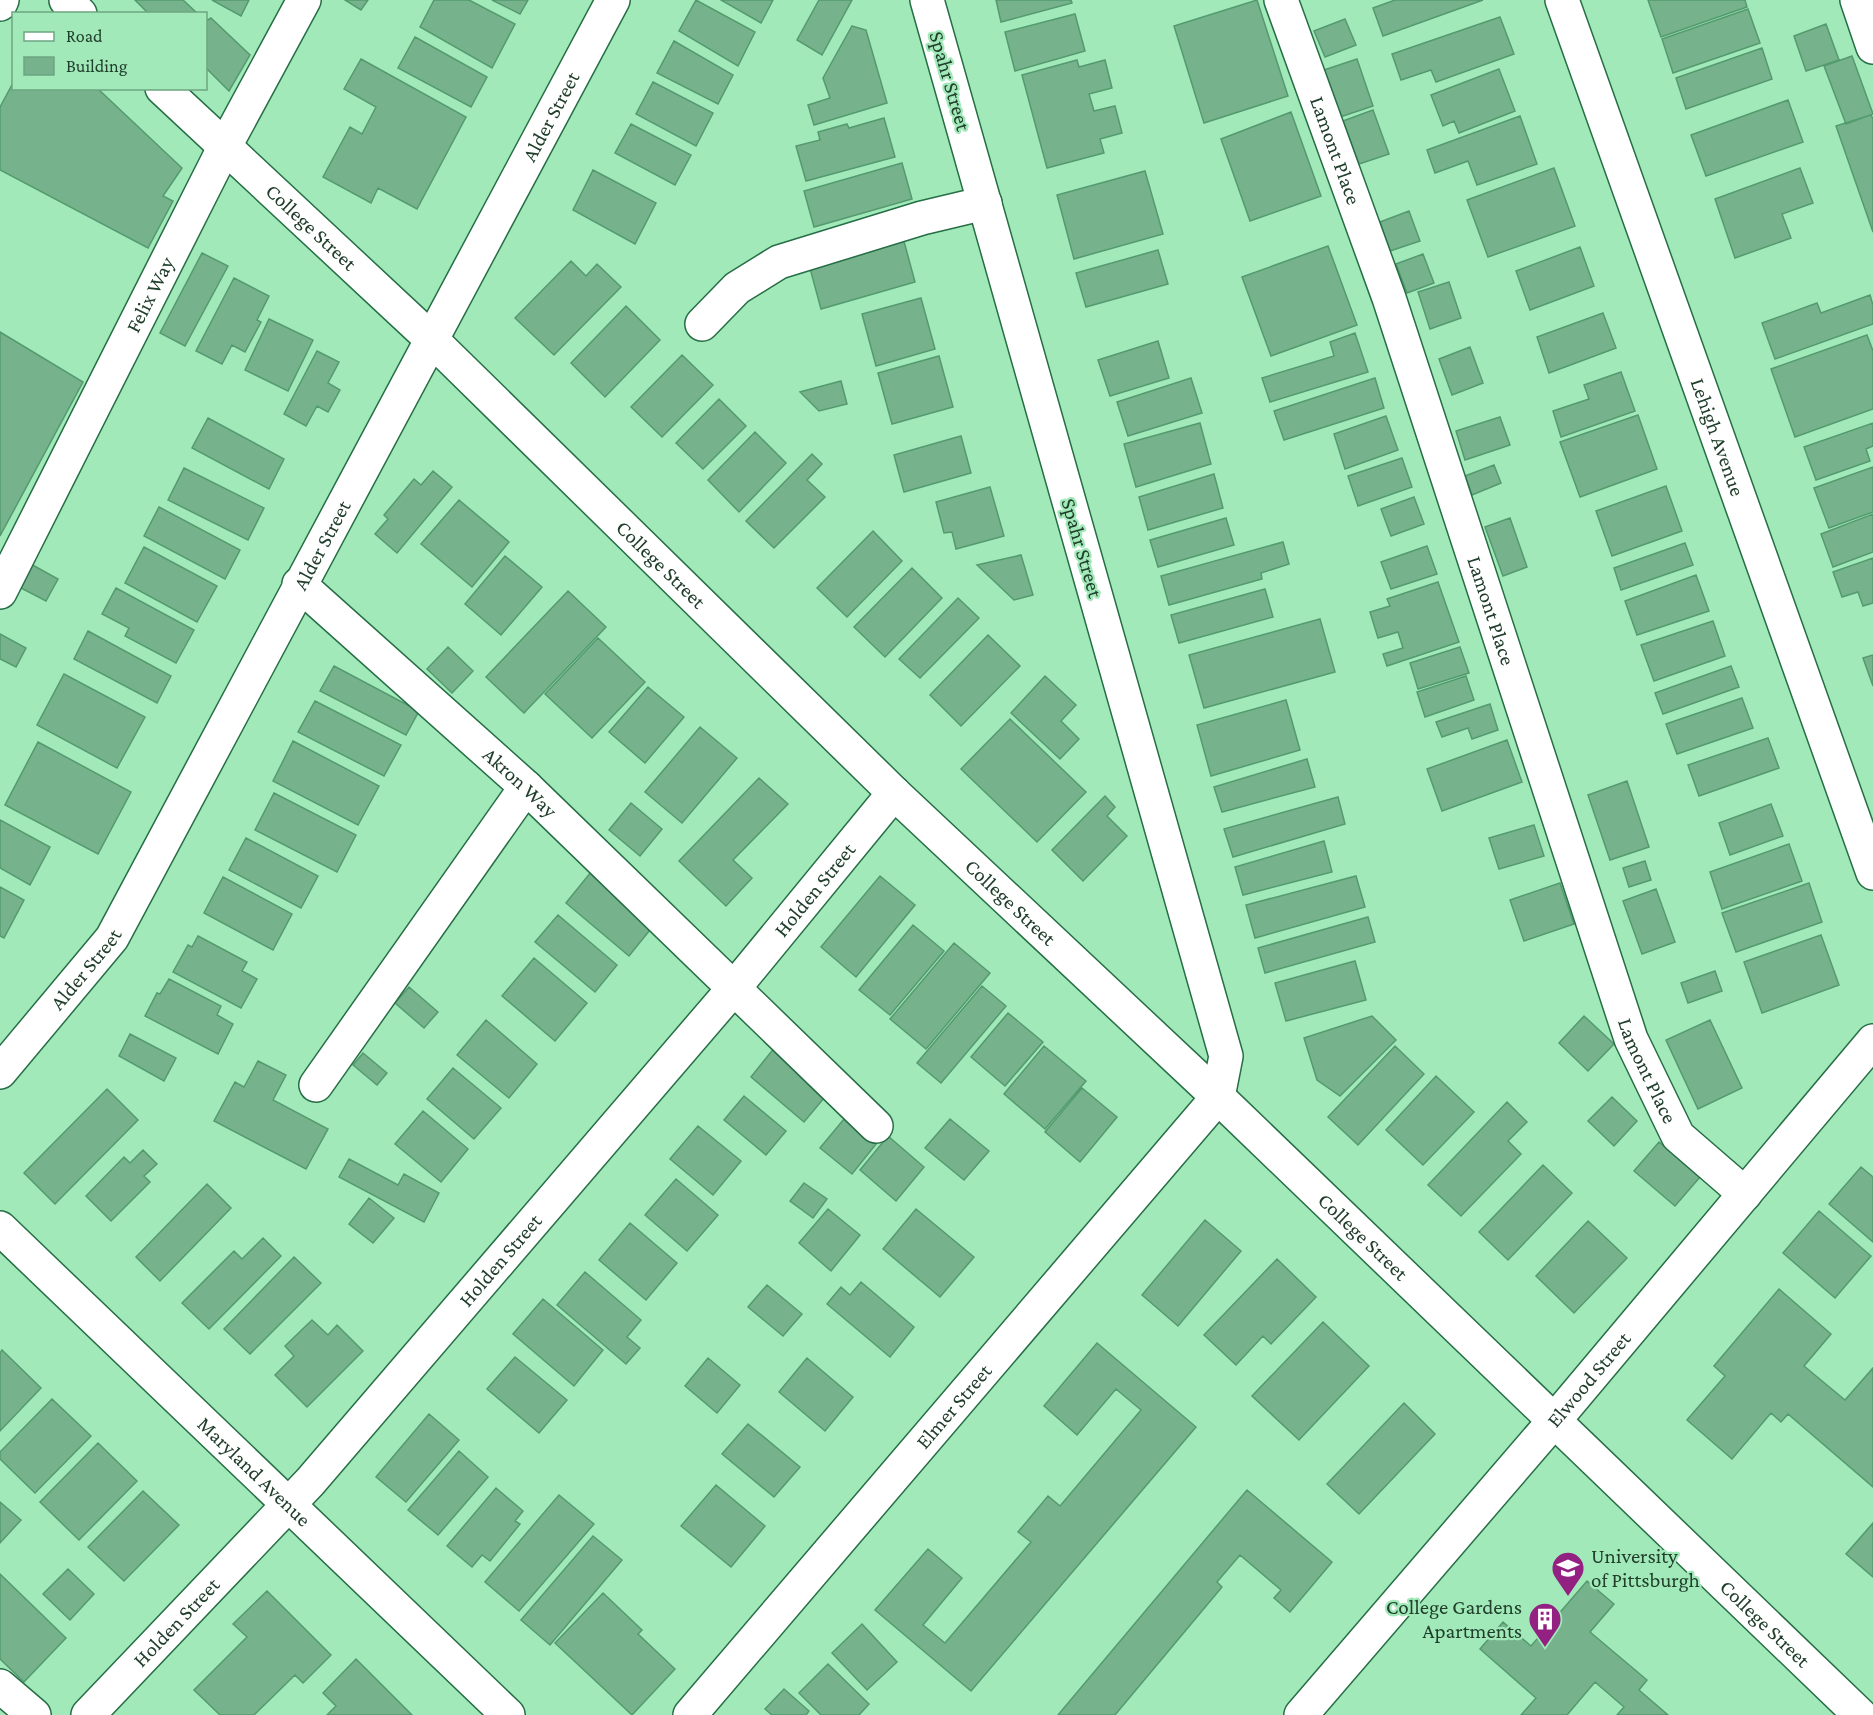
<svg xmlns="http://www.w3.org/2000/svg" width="1873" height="1715" viewBox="0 0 1873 1715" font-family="'Crimson Pro',serif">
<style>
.building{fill:#76b38c;stroke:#549a6f;stroke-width:1.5}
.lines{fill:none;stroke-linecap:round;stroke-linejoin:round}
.minor-casing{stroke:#266e45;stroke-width:36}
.minor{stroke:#fff;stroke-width:33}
.labels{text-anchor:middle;stroke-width:4.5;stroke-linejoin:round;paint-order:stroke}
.street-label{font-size:21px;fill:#203e2b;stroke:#a1e9b9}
.poi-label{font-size:21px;fill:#203e2b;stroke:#a1e9b9;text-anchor:start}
</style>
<rect width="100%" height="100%" fill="#a1e9b9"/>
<path class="building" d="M135,0H183L198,14H149Z
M212,0H249L241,16Z
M345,0H368L361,10Z
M434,0H469L515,24L492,68L420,27Z
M492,0H528L520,14Z
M696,0L755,32L738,66L679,31Z
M721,0H773L761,23Z
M819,0H852L822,55L797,40Z
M996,0H1071L1072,3L1001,22Z
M1257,0L1288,96L1204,123L1174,26Z
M1395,0H1483L1383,36L1373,8Z
M1648,0H1745L1747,7L1661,37Z
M1748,9L1760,43L1673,73L1662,39Z
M1075,14L1085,51L1015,71L1005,32Z
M1500,17L1514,54L1436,82L1431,70L1401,80L1392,54Z
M211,18L250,55L229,91L206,68V21Z
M1345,19L1356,45L1325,57L1314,31Z
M1826,24L1839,60L1806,71L1794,36Z
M852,26L866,30L887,103L814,125L808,105L830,98L823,78Z
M415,37L487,77L471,107L398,68Z
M674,41L733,75L718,104L657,73Z
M1762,48L1772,79L1686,109L1676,78Z
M1852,56L1873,114L1846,124L1824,66Z
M361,59L466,117L417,209L378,188L371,203L323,177L350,127L362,134L376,107L344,89Z
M1357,59L1373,106L1340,117L1324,70Z
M1077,60L1079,67L1105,60L1112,88L1089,94L1094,111L1115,106L1122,133L1100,139L1104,153L1047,168L1022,75Z
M1499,69L1515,111L1459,133L1454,121L1443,126L1431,95Z
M14,81V88H97L182,168L163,196L173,201L148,248L0,170V107Z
M653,82L713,113L696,146L636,114Z
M1788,100L1803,142L1706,176L1691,135Z
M1373,110L1389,154L1359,164L1343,121Z
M1291,112L1321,196L1250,221L1221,139Z
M1871,115L1873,119V232L1836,126Z
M1520,116L1537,164L1477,185L1468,161L1435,173L1427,150Z
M884,118L895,157L806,181L796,146L820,140L818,132L847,124L849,128Z
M631,124L691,155L675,185L615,153Z
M902,163L912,199L814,227L804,191Z
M1554,168L1575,226L1488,257L1467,200Z
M1800,168L1813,203L1782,214L1791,238L1735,258L1715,199Z
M593,170L656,203L635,244L573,210Z
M1145,171L1163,234L1074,259L1057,195Z
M1409,211L1420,241L1390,251L1380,222Z
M902,234L915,282L821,309L808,261Z
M1328,246L1357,325L1271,356L1242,277Z
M1580,247L1594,286L1530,310L1516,271Z
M1158,250L1168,284L1086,307L1076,273Z
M202,253L228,266L185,346L160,333Z
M1423,254L1434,283L1407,293L1396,264Z
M571,261L586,276L597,264L621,287L554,355L515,318Z
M234,278L269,296L257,320L261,322L245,352L232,345L222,364L196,351Z
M1449,282L1461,318L1430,329L1418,292Z
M1870,295L1873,305V324L1775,359L1762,323L1817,303L1821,313Z
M921,298L935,349L876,366L862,314Z
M626,306L660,340L605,397L571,363Z
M1603,313L1616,348L1549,373L1537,337Z
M269,319L313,340L288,391L245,370Z
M0,332L83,382L0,536Z
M1355,333L1368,372L1270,402L1262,378L1334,356L1330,342Z
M1867,335L1873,351V409L1795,437L1771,369Z
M1158,341L1169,378L1110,396L1098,360Z
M1470,347L1483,383L1452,395L1439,359Z
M317,351L339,362L328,383L340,390L328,412L317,406L306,426L284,414Z
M682,355L713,385L662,437L631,407Z
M939,356L953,407L892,424L878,373Z
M1621,372L1635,411L1561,437L1553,411L1589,399L1584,385Z
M1191,378L1202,413L1128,436L1117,402Z
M1375,378L1384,408L1284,440L1274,411Z
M841,381L847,404L819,411L800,392Z
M719,399L746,426L703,469L676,443Z
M1638,415L1657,469L1580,497L1560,442Z
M1386,416L1398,450L1345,469L1334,434Z
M1500,417L1510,445L1465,460L1456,431Z
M208,418L284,459L269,489L192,448Z
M1200,423L1211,464L1136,487L1124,444Z
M1873,423V446L1866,449L1870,461L1816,480L1804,447Z
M755,432L786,463L739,512L708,480Z
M961,436L971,473L904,492L894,455Z
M812,454L822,464L807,480L825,497L774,548L746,521Z
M1402,458L1412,487L1358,506L1348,476Z
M1494,465L1501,483L1472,495L1465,476Z
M1873,467V512L1829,528L1814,488Z
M184,468L264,508L248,540L168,500Z
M433,471L452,487L397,553L375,534L388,519L384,515L414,479L421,485Z
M1214,474L1223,508L1148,530L1139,497Z
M1666,486L1682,531L1612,556L1596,511Z
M990,487L1004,536L956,549L952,532L944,533L936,502Z
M1414,497L1424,524L1391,536L1381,509Z
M459,500L509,542L472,587L421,544Z
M159,507L240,550L225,579L144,536Z
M1873,514V552L1833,567L1821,534Z
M1226,518L1234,545L1158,567L1150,540Z
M1510,518L1527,567L1503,576L1485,527Z
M873,531L902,561L847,617L817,588Z
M1283,542L1289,564L1261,573L1262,579L1169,605L1161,576Z
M1685,543L1693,565L1621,590L1614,568Z
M1427,546L1437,574L1391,589L1381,562Z
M144,547L217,586L197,622L125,583Z
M1021,555L1033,595L1014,600L977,565Z
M505,556L542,587L501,635L465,604Z
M1873,558V603L1863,606L1858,592L1842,597L1833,572Z
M29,563L58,579L46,601L17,586Z
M912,568L942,598L885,657L854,627Z
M1696,575L1709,611L1637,635L1625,601Z
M1438,582L1459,642L1387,666L1383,654L1403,648L1398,632L1378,638L1370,612L1390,606L1387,599Z
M116,588L194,630L176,663L125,636L129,628L102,614Z
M1265,589L1273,617L1179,643L1171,615Z
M568,591L606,627L524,713L486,677Z
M958,598L979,618L920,678L899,659Z
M1320,619L1335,672L1204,708L1189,655Z
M1713,621L1725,656L1654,681L1641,645Z
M88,631L171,676L157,703L74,659Z
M0,634L26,648L16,667L0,659Z
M988,635L1020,666L961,726L930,695Z
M598,638L645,682L592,738L545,694Z
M448,647L473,671L452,693L427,669Z
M1460,647L1469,673L1418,689L1410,663Z
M1873,655V686L1863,658Z
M334,666L419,711L406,735L320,691Z
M1731,666L1739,687L1663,714L1655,693Z
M64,674L145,717L117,768L37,725Z
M1045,676L1076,705L1061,721L1079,739L1060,759L1011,713Z
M1466,676L1474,700L1425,717L1417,692Z
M648,687L684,717L645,763L609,732Z
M1742,698L1753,728L1677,754L1666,724Z
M1286,700L1300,750L1211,776L1197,725Z
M315,701L401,745L384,776L298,732Z
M1490,704L1498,730L1472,739L1468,728L1442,737L1436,722Z
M1010,719L1086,792L1037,842L961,769Z
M700,727L737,758L682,823L645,792Z
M1768,738L1779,768L1699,796L1688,765Z
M1507,740L1522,782L1442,811L1427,769Z
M293,741L379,786L358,825L273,781Z
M38,742L131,792L98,854L5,805Z
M1307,759L1315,787L1222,812L1214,787Z
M759,778L788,804L733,860L752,878L726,906L679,861Z
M1627,781L1649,847L1610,860L1588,795Z
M274,793L356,835L337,872L255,830Z
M1105,796L1115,807L1107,816L1127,836L1083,881L1052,850Z
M1338,797L1345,824L1233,857L1224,829Z
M631,803L662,829L640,856L609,830Z
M1771,804L1783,836L1730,855L1719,823Z
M0,820L50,847L30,885L0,868Z
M1534,825L1544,856L1499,869L1489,838Z
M246,838L318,876L301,908L229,870Z
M1324,841L1332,872L1243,895L1235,867Z
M1789,844L1802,881L1722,909L1710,872Z
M1645,861L1651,880L1629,887L1623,868Z
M591,872L654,925L629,956L566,903Z
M880,876L915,905L856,977L821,947Z
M1356,876L1365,907L1255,938L1246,905Z
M223,877L292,914L273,950L204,913Z
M1560,883L1574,924L1524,941L1510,900Z
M1809,883L1822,922L1736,952L1722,913Z
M0,887L24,900L4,938L0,936Z
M1656,889L1675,942L1642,954L1623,901Z
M558,915L617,965L595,992L535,942Z
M1368,917L1375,942L1265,973L1258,948Z
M913,925L944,951L890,1015L859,990Z
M1821,935L1839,985L1762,1013L1744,962Z
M198,936L247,962L242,971L257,979L241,1008L173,972L188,945L192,947Z
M954,943L990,973L926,1049L890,1019Z
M534,958L587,1003L555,1041L502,996Z
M1355,961L1366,1000L1286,1021L1275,983Z
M1715,971L1722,991L1688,1003L1681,983Z
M169,979L221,1006L217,1015L233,1024L218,1054L145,1016L157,993L160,994Z
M982,986L1006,1006L941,1083L917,1063Z
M409,987L438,1012L424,1028L395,1003Z
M1008,1013L1043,1042L1005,1086L971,1057Z
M1372,1016L1396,1040L1340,1096L1317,1080L1304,1038Z
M1584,1016L1614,1044L1588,1071L1559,1043Z
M486,1020L537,1064L509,1098L457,1055Z
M1710,1020L1742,1088L1698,1109L1666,1040Z
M130,1034L176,1058L164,1081L119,1056Z
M1044,1046L1086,1081L1045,1129L1004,1094Z
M1395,1046L1424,1074L1358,1145L1328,1117Z
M775,1047L829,1092L804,1122L751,1077Z
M363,1053L387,1073L377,1085L353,1065Z
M258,1061L286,1075L273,1100L328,1129L306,1169L214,1121L235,1082L244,1087Z
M453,1068L501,1108L474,1139L427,1099Z
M1436,1076L1474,1112L1423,1165L1386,1130Z
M1082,1088L1117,1117L1080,1162L1045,1132Z
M107,1089L138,1120L55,1204L24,1173Z
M744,1096L786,1131L766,1155L724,1120Z
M1612,1097L1637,1121L1614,1146L1588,1121Z
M1507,1102L1527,1122L1508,1141L1521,1154L1461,1216L1428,1185Z
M423,1111L468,1149L441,1182L395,1144Z
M844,1119L876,1144L852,1174L820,1148Z
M950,1119L989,1151L964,1180L925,1148Z
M698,1126L741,1161L713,1195L670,1159Z
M888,1136L924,1167L896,1201L860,1170Z
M1659,1142L1700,1177L1675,1206L1634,1171Z
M143,1150L157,1164L144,1176L150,1182L111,1221L86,1196L124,1157L130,1163Z
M349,1159L398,1185L404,1174L439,1193L424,1222L339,1177Z
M1543,1165L1572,1193L1508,1260L1479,1232Z
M1861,1167L1873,1177V1242L1829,1204Z
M676,1179L718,1215L687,1251L645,1215Z
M804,1183L827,1199L813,1218L790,1201Z
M207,1184L231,1208L160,1281L136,1257Z
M369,1198L394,1218L373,1243L349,1224Z
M828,1209L860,1235L831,1271L799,1243Z
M916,1209L974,1257L940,1297L883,1249Z
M1819,1211L1871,1256L1835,1298L1783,1253Z
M1205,1220L1241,1251L1178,1326L1142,1295Z
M1588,1221L1627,1258L1574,1313L1536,1276Z
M630,1223L677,1263L646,1300L599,1260Z
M263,1238L281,1256L209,1329L182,1303L234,1251L242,1259Z
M294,1257L321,1283L250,1354L224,1329Z
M1277,1259L1316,1297L1271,1344L1263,1336L1236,1365L1204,1335Z
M585,1272L641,1320L627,1337L640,1348L626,1364L557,1305Z
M861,1282L914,1327L890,1357L827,1304L841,1287L850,1295Z
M767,1285L802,1314L783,1336L748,1307Z
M1779,1289L1831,1334L1804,1366L1845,1400L1873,1368V1487L1788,1414L1781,1422L1771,1413L1732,1459L1687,1420L1725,1376L1714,1366Z
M543,1299L603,1350L574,1386L513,1334Z
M312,1320L328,1335L337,1325L363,1351L307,1407L275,1375L294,1356L285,1346Z
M1323,1322L1369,1366L1299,1440L1252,1396Z
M1097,1343L1196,1427L971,1691L875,1610L928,1549L962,1578L923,1625L945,1643L1031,1542L1018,1532L1048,1496L1060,1506L1141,1410L1116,1389L1077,1435L1044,1406Z
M2,1350L41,1388L0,1431V1353Z
M515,1357L567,1400L539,1433L487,1389Z
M708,1358L740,1385L717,1413L685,1386Z
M807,1358L853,1397L825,1431L779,1392Z
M52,1399L91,1436L35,1493L0,1459V1452Z
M1404,1403L1435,1434L1359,1514L1327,1484Z
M429,1414L459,1440L406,1502L376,1477Z
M748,1424L800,1467L774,1497L722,1454Z
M98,1443L137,1481L79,1540L40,1502Z
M459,1451L488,1477L438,1535L408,1510Z
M716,1485L765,1526L731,1567L681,1526Z
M496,1488L523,1511L515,1521L520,1524L490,1561L482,1555L472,1567L447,1546Z
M1247,1490L1332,1562L1290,1612L1274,1598L1281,1590L1240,1555L1217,1582L1222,1587L1115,1715H1058Z
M143,1491L179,1525L124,1581L88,1547Z
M559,1495L594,1524L519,1611L485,1582Z
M0,1502L21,1520L0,1543Z
M1873,1523V1577L1846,1554Z
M593,1536L622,1560L550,1645L521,1620Z
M68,1569L94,1594L70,1620L43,1594Z
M0,1574L66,1638L24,1682L0,1659Z
M1587,1581L1614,1604L1590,1632L1647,1680L1639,1690L1668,1715H1617L1624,1707L1595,1682L1567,1715H1521L1536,1698L1480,1649L1503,1622L1531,1646Z
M267,1591L331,1655L303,1683L295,1675L254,1715H220L194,1690L247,1637L233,1624Z
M603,1593L642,1630L638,1634L675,1669L632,1715L555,1643Z
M862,1624L897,1662L867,1690L832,1653Z
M356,1659L412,1715H327L336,1706L323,1693Z
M828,1664L869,1704L859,1715H821L799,1693Z
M784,1689L809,1711L806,1715H772L765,1709Z"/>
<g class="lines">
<defs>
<g id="minor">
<path d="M66,0L80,14"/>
<path id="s1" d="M1281,0L1389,298L1631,1039L1678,1136L1745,1194"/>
<path id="s2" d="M1562,0L1873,873"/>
<path d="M1857,0L1873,47"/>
<path d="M0,4L2,0"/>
<path id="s3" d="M162,88L430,338L894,793L1218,1097L1860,1715"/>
<path d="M702,324L737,288L779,262L922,218L985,203"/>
<path id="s4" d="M299,584L526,787L876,1126"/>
<path id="s5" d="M0,592L225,146L304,0"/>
<path id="s6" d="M0,1072L112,938L613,0"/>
<path d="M316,1085L526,787"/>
<path id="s7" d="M0,1228L508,1715"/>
<path d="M0,1686L34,1715"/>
<path id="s8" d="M88,1715L310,1482L734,988L894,793"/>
<path id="s9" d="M690,1715L1218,1097L1226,1056L927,0"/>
<path id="s10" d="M1301,1715L1553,1422L1873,1041"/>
</g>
</defs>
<use href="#minor" class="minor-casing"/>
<use href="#minor" class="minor"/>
</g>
<defs>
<symbol id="university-pin" viewBox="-11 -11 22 30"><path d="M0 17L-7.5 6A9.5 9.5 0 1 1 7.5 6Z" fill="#922181" stroke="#a1e9b9"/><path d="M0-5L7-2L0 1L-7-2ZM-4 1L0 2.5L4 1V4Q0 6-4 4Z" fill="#fff"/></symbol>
<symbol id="building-pin" viewBox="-11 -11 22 30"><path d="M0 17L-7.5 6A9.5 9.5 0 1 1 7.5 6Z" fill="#922181" stroke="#a1e9b9"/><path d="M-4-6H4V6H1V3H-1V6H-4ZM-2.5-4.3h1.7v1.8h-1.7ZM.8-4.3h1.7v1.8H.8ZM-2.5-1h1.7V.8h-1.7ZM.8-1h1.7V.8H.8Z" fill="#fff"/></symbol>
</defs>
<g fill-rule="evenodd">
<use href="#university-pin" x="1549" y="1549" width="38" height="52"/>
<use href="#building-pin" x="1526" y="1600" width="38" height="52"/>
</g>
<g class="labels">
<g class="street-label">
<text transform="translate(950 81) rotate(74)" y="7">Spahr Street</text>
<text dy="7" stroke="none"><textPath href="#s6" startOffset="1106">Alder Street</textPath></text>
<text dy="7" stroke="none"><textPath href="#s1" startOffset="160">Lamont Place</textPath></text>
<text dy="7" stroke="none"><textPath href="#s3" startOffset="204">College Street</textPath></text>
<text dy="7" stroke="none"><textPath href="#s5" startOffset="333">Felix Way</textPath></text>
<text dy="7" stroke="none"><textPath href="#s2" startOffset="464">Lehigh Avenue</textPath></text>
<text dy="7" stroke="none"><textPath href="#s6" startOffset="620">Alder Street</textPath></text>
<text transform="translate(1082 548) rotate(74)" y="7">Spahr Street</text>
<text dy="7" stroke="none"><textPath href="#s3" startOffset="690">College Street</textPath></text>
<text dy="7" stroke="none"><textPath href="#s1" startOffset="646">Lamont Place</textPath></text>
<text dy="7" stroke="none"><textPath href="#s4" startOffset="297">Akron Way</textPath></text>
<text dy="7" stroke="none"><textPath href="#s8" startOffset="1100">Holden Street</textPath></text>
<text dy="7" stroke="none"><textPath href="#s3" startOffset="1176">College Street</textPath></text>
<text dy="7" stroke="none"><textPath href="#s6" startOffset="134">Alder Street</textPath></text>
<text dy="7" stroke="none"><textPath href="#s1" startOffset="1132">Lamont Place</textPath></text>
<text dy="7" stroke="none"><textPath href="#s3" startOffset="1662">College Street</textPath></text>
<text dy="7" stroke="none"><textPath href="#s8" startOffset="614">Holden Street</textPath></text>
<text dy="7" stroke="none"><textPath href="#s10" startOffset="442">Elwood Street</textPath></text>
<text dy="7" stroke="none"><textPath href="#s9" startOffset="406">Elmer Street</textPath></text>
<text dy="7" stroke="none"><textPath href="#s7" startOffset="352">Maryland Avenue</textPath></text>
<text dy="7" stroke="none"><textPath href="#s8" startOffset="128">Holden Street</textPath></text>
<text dy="7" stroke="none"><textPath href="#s3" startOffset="2220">College Street</textPath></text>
</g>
<g class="poi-label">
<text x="1591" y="1563">University<tspan x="1591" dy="24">of Pittsburgh</tspan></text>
<text x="1522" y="1614" text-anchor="end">College Gardens<tspan x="1522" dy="24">Apartments</tspan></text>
</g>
</g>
<rect x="12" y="12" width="195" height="78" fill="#a1e9b9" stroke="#6da580" stroke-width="1.5"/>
<rect x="24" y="32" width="30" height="9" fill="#ffffff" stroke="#6da580" stroke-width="1.5"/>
<text x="66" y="42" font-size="18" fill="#203e2b">Road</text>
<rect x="24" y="57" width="30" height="18" fill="#76b38c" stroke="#6da580" stroke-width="1.5"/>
<text x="66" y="72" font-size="18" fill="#203e2b">Building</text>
</svg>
